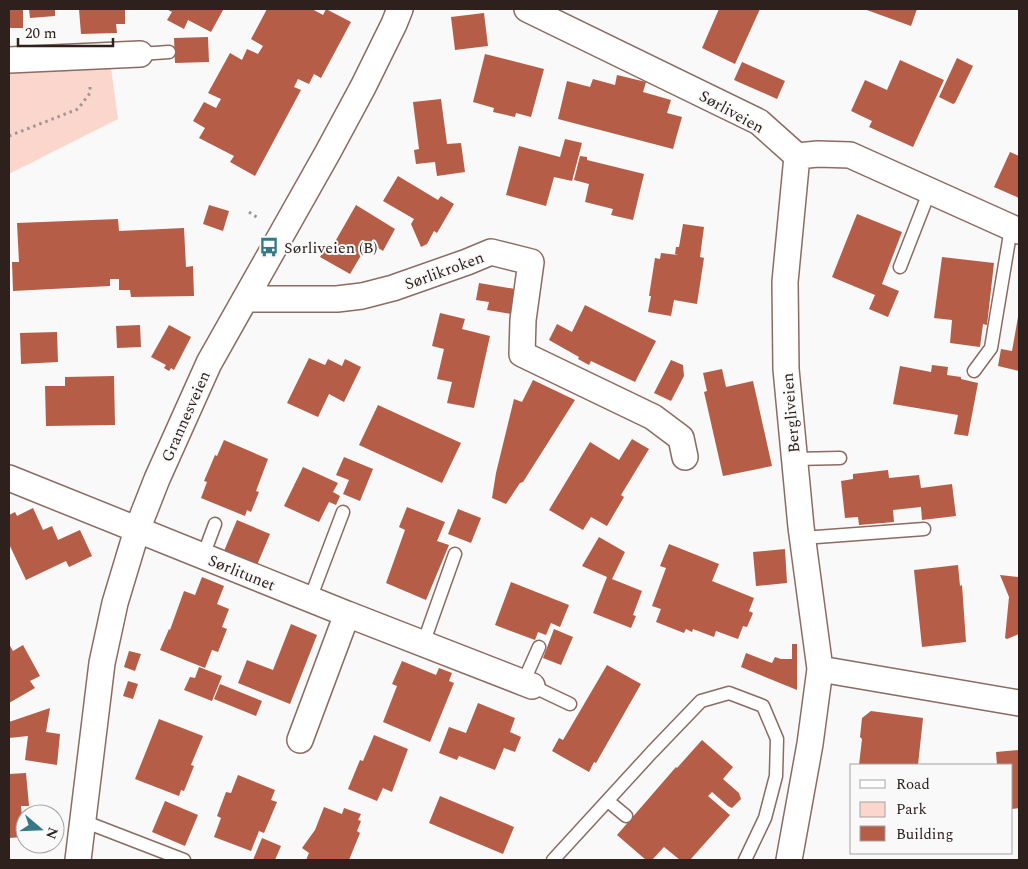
<svg xmlns="http://www.w3.org/2000/svg" width="1028" height="869" viewBox="0 0 1028 869" font-family="Spectral,serif">
<style>
.green{fill:#fbd6cc}
.building{fill:#b55d46}
.lines{fill:none;stroke-linecap:round;stroke-linejoin:round}
.lane-casing{stroke:#8c6b62;stroke-width:15}
.street-casing{stroke:#8c6b62;stroke-width:28}
.path{stroke:#9c9694;stroke-width:3;stroke-dasharray:2.5 4;stroke-linecap:butt}
.lane{stroke:#fff;stroke-width:12}
.street{stroke:#fff;stroke-width:25}
.labels{text-anchor:middle;stroke-width:4;stroke-linejoin:round;paint-order:stroke}
.street-label{font-size:16px;fill:#2e211d;stroke:#f9f9f9}
.poi-label{font-size:16px;fill:#2e211d;stroke:#f9f9f9;text-anchor:start}
</style>
<rect width="100%" height="100%" fill="#f9f9f9"/>
<path class="green" d="M111,68L118,119L9,174V73L18,71Z"/>
<path class="building" d="M9,9H23V28H9Z
M29,9H55V16L30,18Z
M79,9H125V24H116L117,33L81,34Z
M166,9H221L223,10L211,32L188,20L184,29L167,20L172,12Z
M267,9H312L323,15L326,9L351,22L321,78L314,74L309,84L298,79L294,87L301,90L255,176L230,162L234,156L199,138L205,128L193,121L204,102L216,108L221,99L208,93L230,53L242,60L247,49L258,54L263,46L251,39Z
M719,9H760L735,64L702,48Z
M864,9H917L911,26Z
M484,13L488,46L455,50L451,17Z
M208,37L209,62L175,63L174,38Z
M485,54L544,69L531,117L516,113L515,117L493,112L494,108L473,102Z
M957,58L973,66L955,103L953,104L939,97Z
M900,60L944,80L913,147L869,127L872,121L851,111L865,80L887,90Z
M742,62L785,81L777,99L734,80Z
M617,75L646,82L643,92L671,100L667,113L682,117L673,149L558,119L567,81L590,87L593,79L615,85Z
M441,99L447,144L461,143L465,172L437,176L435,162L416,164L414,150L419,149L413,102Z
M565,139L582,143L572,181L554,177L546,206L506,195L519,146L560,157Z
M1010,152L1019,156V198L994,187Z
M580,156L587,157V160L644,174L633,220L611,215L613,209L585,202L589,184L574,180Z
M398,176L438,200L441,196L454,204L437,233L434,231L427,244L421,247L411,224L414,219L383,201Z
M209,205L229,211L223,231L203,224Z
M356,205L395,229L383,251L369,242L350,274L320,257L328,244L332,247Z
M857,214L902,232L882,284L899,291L888,317L869,309L875,295L832,277Z
M118,219L119,231L184,228L186,267L193,266L194,296L131,297L130,290H119V279H110V286L13,291L12,262H19L17,223Z
M683,224L704,227L700,257L704,258L697,304L674,300L671,316L648,312L651,296H649L655,258L660,259L661,253L678,255L675,254L676,247H679Z
M942,257L994,263L987,325L983,324L980,347L950,343L952,320L934,318Z
M479,283L515,289L511,314L487,310L489,302L476,300Z
M585,305L656,341L635,382L591,361L589,365L578,359L579,357L549,340L557,324L572,332Z
M440,313L465,319L462,329L490,336L474,408L447,403L452,382L437,379L444,349L432,346Z
M1018,317H1019V371L998,366L1001,349L1012,351Z
M140,325L141,347L117,348L116,326Z
M169,325L191,337L174,370L171,368L169,371L164,368L166,365L151,357Z
M57,332L58,362L21,364L20,333Z
M309,358L325,365L328,359L342,366L345,359L361,367L344,402L329,394L318,417L287,403Z
M671,360L683,365L684,376L671,401L654,393Z
M932,365L948,367L947,375L961,377V379L978,383L968,436L954,434L958,415L893,404L900,366L931,372Z
M722,369L726,387L753,381L772,466L723,476L704,392L707,391L703,373Z
M114,376L115,425L46,426L45,386H65V377Z
M533,380L575,400L523,482L520,483L506,504L492,498L496,473L514,399L522,402Z
M378,405L461,443L442,483L359,445Z
M632,439L649,449L621,495L624,497L607,526L591,517L583,530L549,510L590,442L619,460Z
M224,440L268,459L256,491L259,492L251,512L247,510L245,516L201,498L207,482L204,481L215,455L217,456Z
M344,457L373,469L360,501L343,494L349,480L336,475Z
M303,467L338,483L333,492L340,496L336,505L329,502L319,522L284,506Z
M888,470L889,478L919,475L921,488L952,484L956,516L922,520L921,507L893,510L894,522L859,525L858,517L845,518L841,481L853,479V474Z
M407,507L445,522L437,541L449,545L426,600L386,583L405,530L399,527Z
M33,508L43,530L52,526L58,540L80,530L92,556L69,567L66,561L26,580L9,544V515L15,512L17,516Z
M458,509L481,518L471,543L448,534Z
M237,520L270,534L257,565L224,551Z
M599,537L625,552L612,579L642,591L633,615L636,616L631,628L593,613L607,577L582,566Z
M669,544L719,564L712,581L754,598L749,611L753,613L747,627L743,626L738,639L716,631L714,637L693,629L692,632L686,629L684,633L656,622L661,609L652,606L666,568L660,566Z
M785,549L787,583L756,586L753,552Z
M958,565L960,586L962,585L966,642L922,647L914,570Z
M1000,575L1019,577V634L1007,639L1005,638L1009,597Z
M202,577L224,586L217,604L229,609L222,627L227,629L218,652L212,650L205,668L160,650L169,629L170,630L184,591L195,595Z
M511,582L569,605L560,627L551,623L546,635L538,632L535,640L495,625Z
M291,624L317,635L290,704L238,683L247,660L273,670Z
M554,629L573,637L561,665L543,658Z
M9,644L13,651L23,645L40,676L30,681L35,688L9,703Z
M792,644H797V690L741,667L746,653L772,663L775,657L781,659H792Z
M129,651L141,654L135,671L124,667Z
M402,661L436,675L439,668L452,673L449,681L454,683L430,742L383,722L397,686L392,684Z
M607,665L641,684L596,763L594,762L589,772L552,751L559,738L563,740Z
M199,667L222,676L212,701L184,690L190,677L195,678Z
M128,681L138,684L133,699L123,696Z
M220,684L262,701L256,716L214,699Z
M478,703L515,718L510,732L521,737L515,752L504,748L495,770L459,756L457,760L439,753L449,727L466,733Z
M50,708L46,732L60,734L57,765L25,760L28,736L9,738V722Z
M871,711L923,718L918,765H859L862,739L860,737L862,718Z
M159,719L203,736L191,765L194,766L184,791L181,790L179,796L135,779Z
M374,735L408,749L392,792L383,788L377,801L348,789L360,760L363,761Z
M702,740L733,767L723,779L739,793L741,799L732,808L728,806L712,792L708,796L730,815L690,860H680L664,847L652,860H646L617,835L676,767L677,768Z
M1019,750V808L1012,809V765H997L996,752Z
M26,773L29,806H21L24,837L9,838V774Z
M238,775L275,790L271,800L277,802L264,833L259,831L251,851L214,837L221,818L217,816L226,792L231,793Z
M440,796L514,827L503,854L429,823Z
M165,801L198,815L185,846L152,832Z
M324,807L342,814L344,808L361,814L358,820L361,821L357,831L360,833L349,860H306L309,853L302,848L315,830Z
M262,838L281,846L275,860H253Z"/>
<g class="lines">
<defs>
<path id="lane" d="M140,54L169,52
M900,267L930,190
M974,371L991,348L1011,228
M794,459L840,458
M803,538L924,529
M203,556L215,524
M310,599L343,512
M423,644L455,554
M523,683L539,647
M532,686L570,704
M608,801L626,816
M83,821L184,860
M553,860L652,752L701,701L729,693L763,706L777,739L776,776L765,818L745,860"/>
<path id="street" d="M527,9L759,122L797,156L818,154L850,155L1019,231
M9,60L140,54
M245,299H337L362,296L393,288L467,262L491,252L531,262L523,320L522,354L653,417L681,438L685,457
M9,478L347,614L300,740
M347,614L532,686
M820,669L1019,703
M78,860L102,663L115,603L137,530L157,479L209,363L328,152L363,87L394,24L400,9
M789,860L810,744L820,669L801,527L786,369L785,282L797,156"/>
</defs>
<use href="#lane" class="lane-casing"/>
<use href="#street" class="street-casing"/>
<path class="path" d="M9,136L78,109L90,93V84
M249,212L258,218"/>
<use href="#lane" class="lane"/>
<use href="#street" class="street"/>
</g>
<defs>
<symbol id="bus-bare" viewBox="-9 -9 18 18"><path d="M-5-6H5V4H4V6H2V4H-2V6H-4V4H-5ZM-3.5-4V0h7V-4ZM-3.5 1.2v1.5H-2V1.2ZM2 1.2v1.5H3.5V1.2Z" fill="#357989" stroke="#f9f9f9" stroke-width="2.5" paint-order="stroke"/></symbol>
</defs>
<g fill-rule="evenodd">
<use href="#bus-bare" x="255" y="233" width="28" height="28"/>
</g>
<g class="labels">
<g class="street-label">
<text transform="translate(732 111) rotate(29)" y="6">Sørliveien</text>
<text transform="translate(444 270) rotate(-20)" y="6">Sørlikroken</text>
<text transform="translate(790 413) rotate(-95)" y="6">Bergliveien</text>
<text transform="translate(185 416) rotate(-66)" y="6">Grannesveien</text>
<text transform="translate(242 572) rotate(22)" y="6">Sørlitunet</text>
</g>
<g class="poi-label">
<text x="284" y="253">Sørliveien (B)</text>
</g>
</g>
<rect width="1028" height="869" fill="none" stroke="#2e211d" stroke-width="20"/>
<rect x="850" y="764" width="162" height="90" fill="#f9f9f9" stroke="#a8a3a1"/>
<rect x="860" y="780" width="25" height="8" fill="#ffffff" stroke="#a8a3a1"/>
<text x="896" y="789" font-size="15" fill="#2e211d">Road</text>
<rect x="860" y="802" width="25" height="15" fill="#fbd6cc" stroke="#a8a3a1"/>
<text x="896" y="814" font-size="15" fill="#2e211d">Park</text>
<rect x="860" y="826" width="25" height="15" fill="#b55d46" stroke="#a8a3a1"/>
<text x="896" y="839" font-size="15" fill="#2e211d">Building</text>
<g transform="translate(40 829) rotate(109)"><circle r="24" fill="#f9f9f9" stroke="#a8a3a1"/>
<path d="M0-4L9 19L0 12L-9 19Z" fill="#357989"/>
<text y="-8" font-size="14" font-weight="bold" text-anchor="middle" fill="#2e211d">N</text>
</g>
<path d="M18 38v8h95v-8" fill="none" stroke="#2e211d" stroke-width="2.5"/>
<text x="25" y="38" font-size="15" fill="#2e211d" stroke="#f9f9f9" stroke-width="4" paint-order="stroke">20 m</text>
</svg>
